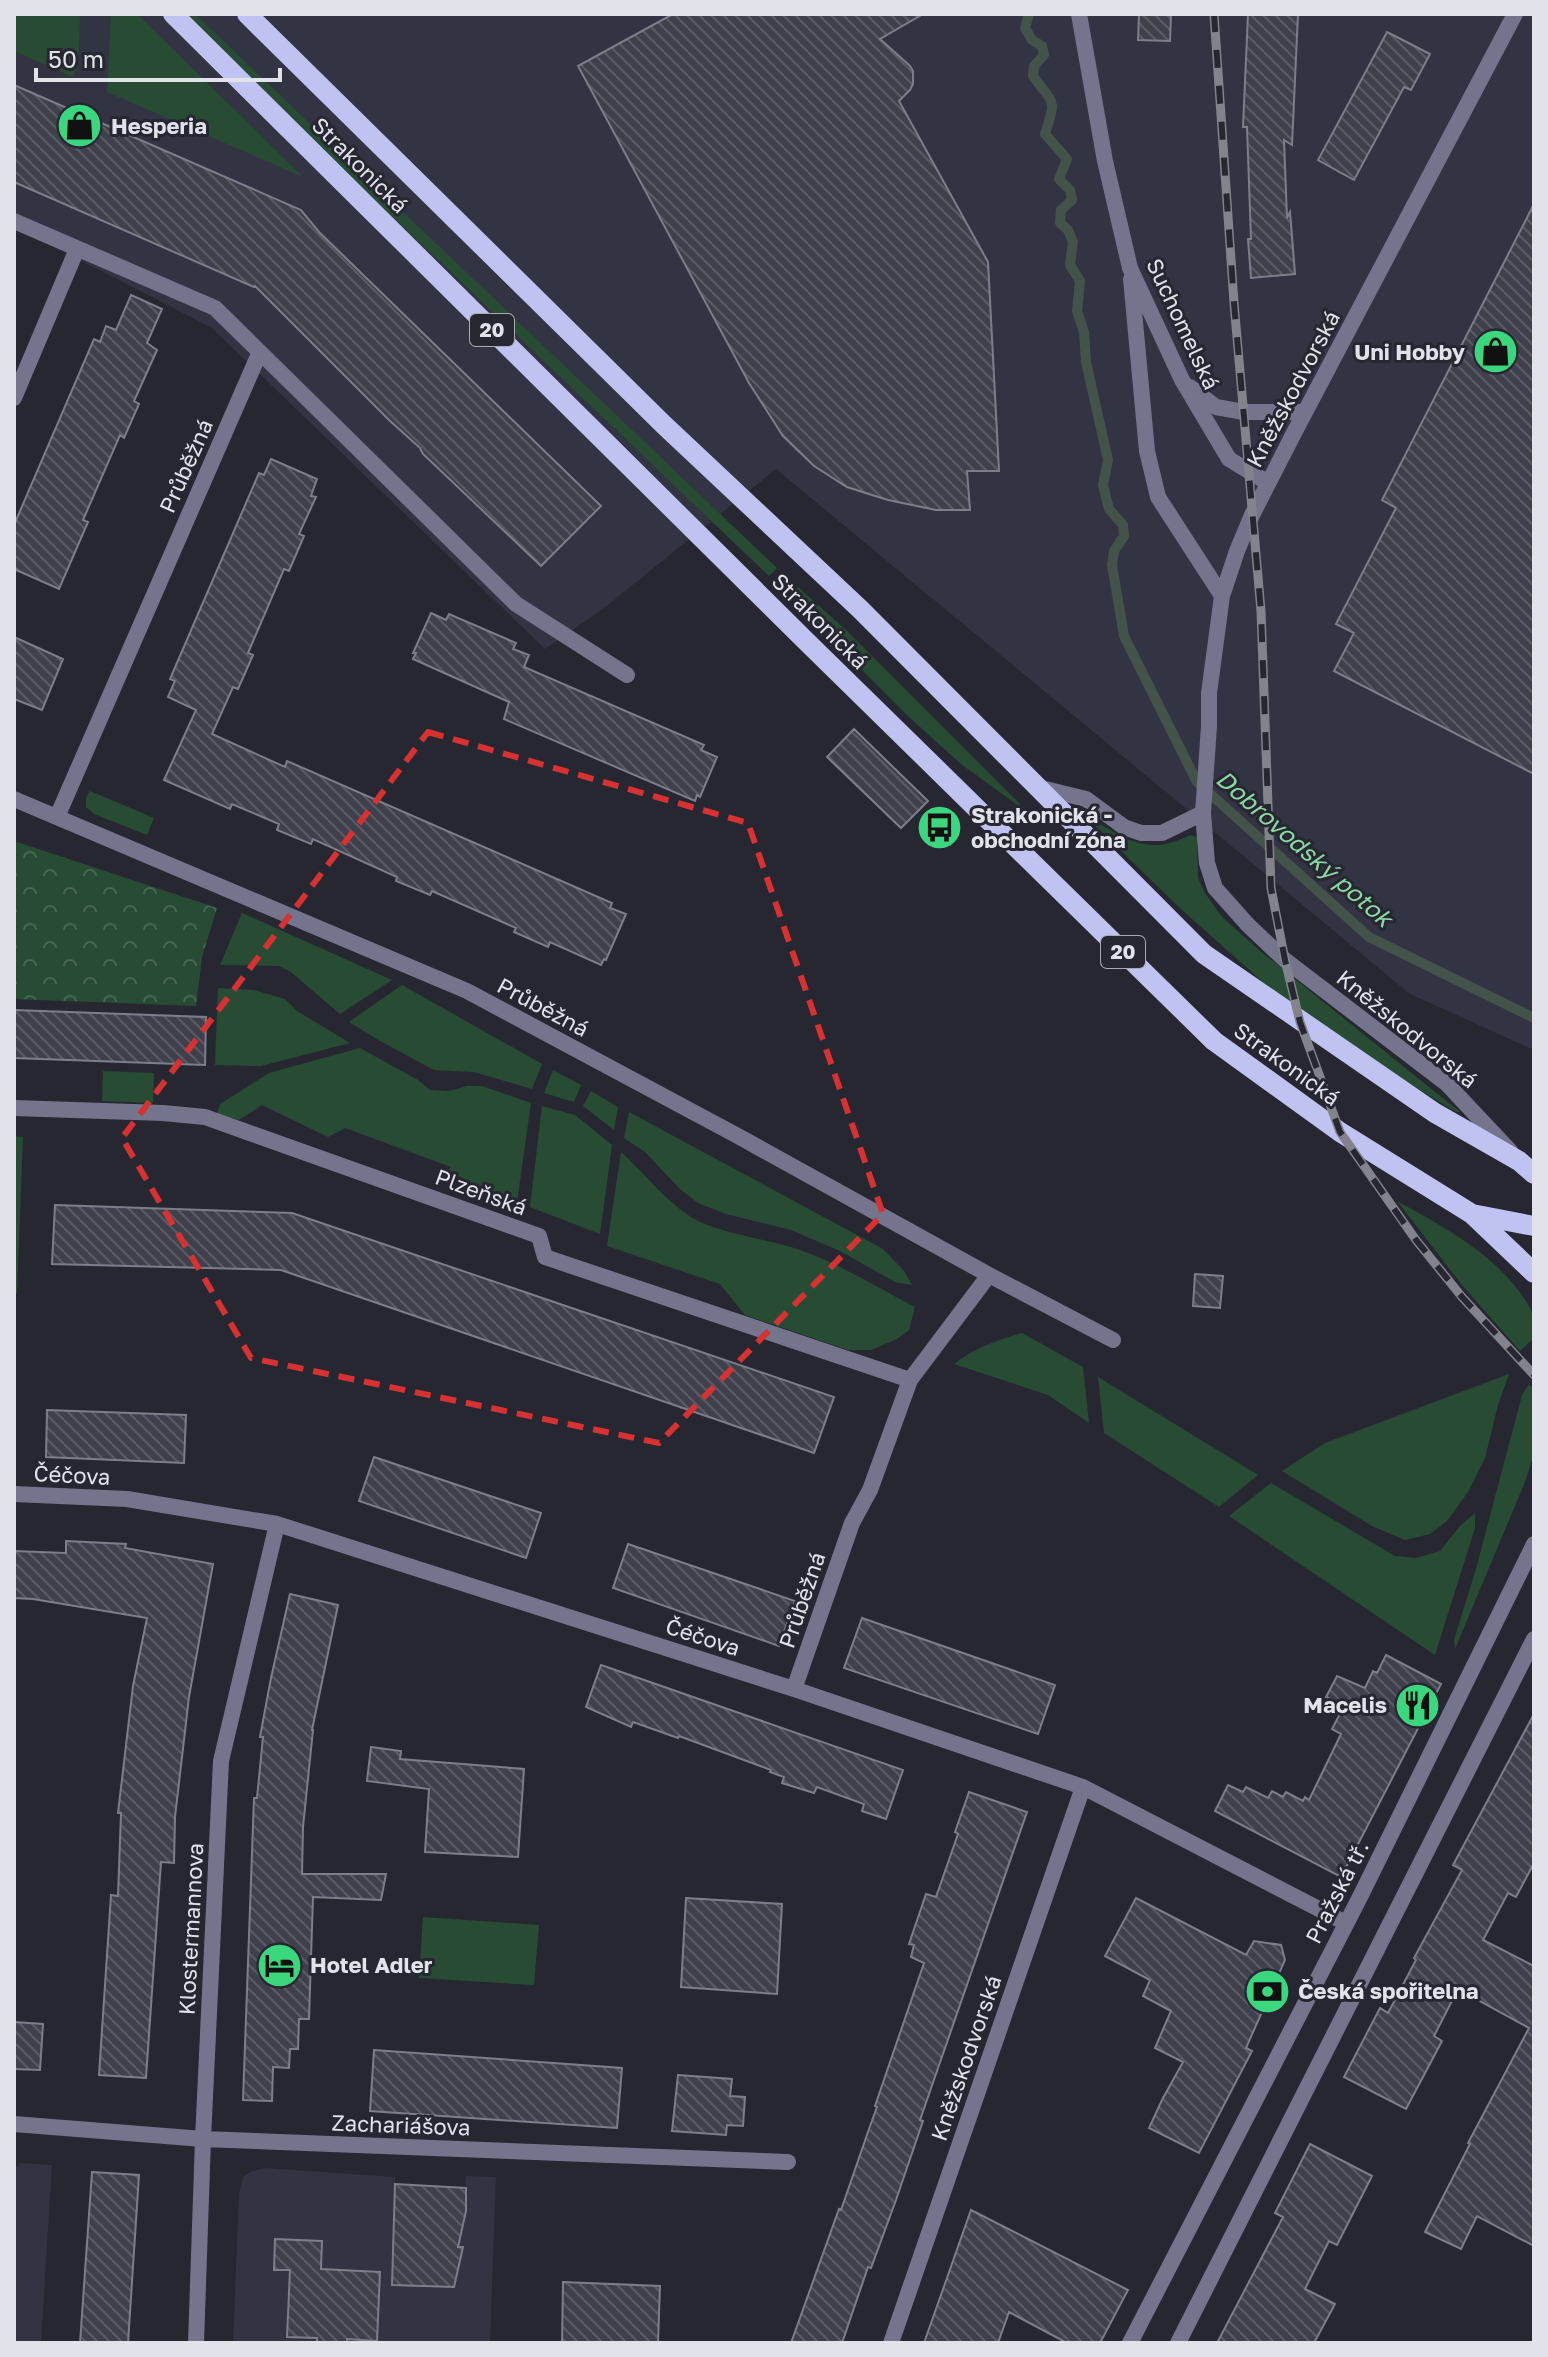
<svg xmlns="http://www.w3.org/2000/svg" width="1548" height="2357" viewBox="0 0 1548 2357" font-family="'Golos Text',sans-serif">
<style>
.built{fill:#323343}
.grass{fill:#284c33}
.forest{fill:url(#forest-crowns)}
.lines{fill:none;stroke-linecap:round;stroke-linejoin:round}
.stream{stroke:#44534a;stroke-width:10}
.building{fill:url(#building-back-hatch);stroke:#7d7e8b;stroke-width:2}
.minor{stroke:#74758c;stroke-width:16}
.tertiary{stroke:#74758c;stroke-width:16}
.primary{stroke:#c0c3f2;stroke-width:20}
.rail-casing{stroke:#82838c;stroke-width:9}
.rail{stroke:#272732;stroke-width:6;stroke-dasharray:18;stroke-linecap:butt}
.marked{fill:none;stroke:#d73132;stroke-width:6;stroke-dasharray:16 10;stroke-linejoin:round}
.labels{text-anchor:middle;stroke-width:6;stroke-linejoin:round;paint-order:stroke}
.shield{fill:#272732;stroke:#aaabb3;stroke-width:2}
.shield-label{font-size:20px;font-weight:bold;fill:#e2e3ea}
.poi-label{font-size:22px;font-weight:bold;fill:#e2e3ea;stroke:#272732;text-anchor:start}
.street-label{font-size:22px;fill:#e2e3ea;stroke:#272732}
.water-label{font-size:24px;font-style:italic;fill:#8ad8a2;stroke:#272732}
</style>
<defs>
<pattern id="forest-crowns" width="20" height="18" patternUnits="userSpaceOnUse" patternTransform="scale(2)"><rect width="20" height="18" fill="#284c33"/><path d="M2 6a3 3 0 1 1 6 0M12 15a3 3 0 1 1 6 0" fill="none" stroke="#476651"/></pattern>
<pattern id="building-back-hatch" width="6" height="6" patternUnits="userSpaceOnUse" patternTransform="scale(2)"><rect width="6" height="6" fill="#3f404b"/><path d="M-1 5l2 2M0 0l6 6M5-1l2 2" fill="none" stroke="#5a5b65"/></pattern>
</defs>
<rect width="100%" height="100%" fill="#272732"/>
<path class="built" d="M14,14H1534V1050L1410,994L776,469L603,609L545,649L212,328L14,226Z
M19,2163L52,2165L41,2343H14V2166H19Z
M266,2168L395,2177V2184L465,2188L466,2176L496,2177L490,2343H233L239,2194L243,2177L252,2171Z"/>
<path class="grass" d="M14,14H80L78,67L73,77L14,51Z
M111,14H137L303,177L107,92Z
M180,14H195L777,568L769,576Z
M798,587L846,630L1031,815L961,764L910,718L788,596Z
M90,791L154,818L147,835L94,814L86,807V798Z
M1085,816C1125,837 1145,858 1190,835L1197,837L1198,878L1205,893L1222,917L1259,950L1460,1112H1456L1394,1074L1274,992L1182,910Z
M242,913L392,980L340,1014L291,972L279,966L220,965Z
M402,985L542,1064L532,1089L474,1072L434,1070L380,1041L349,1022Z
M218,988L254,990L285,999L297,1011L350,1043L261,1066L215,1065Z
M360,1048L418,1080L430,1090L449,1091L467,1086H482L531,1103L517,1202L442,1176L451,1167L345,1128L328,1137L262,1105L239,1120L217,1114L220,1104L269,1073Z
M553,1070L581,1085L574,1102L544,1093Z
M103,1071L154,1073L153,1103L102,1101Z
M591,1091L618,1107L614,1130L583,1106Z
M542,1106L575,1115L612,1145L600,1234L530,1207Z
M629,1112L883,1249L904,1271L912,1285L895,1282L840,1251L791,1230L726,1214L698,1203L680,1189L645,1152L624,1138Z
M14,1136L23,1137L17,1293H14Z
M621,1152C644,1173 663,1198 688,1215C713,1233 769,1239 800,1250C840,1264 878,1288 915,1307L909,1330L897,1339L871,1350H848L745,1315L720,1284L607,1246Z
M1397,1201C1446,1228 1501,1257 1530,1308C1535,1317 1534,1328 1534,1338L1520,1351L1462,1285Z
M1022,1333L1083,1367L1089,1423L1048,1395L954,1364C974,1348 997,1340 1022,1333Z
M1509,1374L1498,1405L1485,1458L1468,1492L1447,1521L1430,1534L1405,1540L1372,1526L1282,1471L1325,1443Z
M1098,1377L1258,1475L1219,1507L1104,1433Z
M1529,1384L1534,1390V1453L1525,1482L1455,1649L1454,1640L1476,1569L1522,1395Z
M1271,1483L1395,1556L1416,1558L1440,1551L1460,1526L1475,1513V1528L1435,1655L1229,1516Z
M423,1917L539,1925L534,1985L419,1978Z"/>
<path class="forest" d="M14,841L217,908L202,957L196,1006L14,999Z"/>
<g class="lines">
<path class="stream" d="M1029,14L1025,28L1032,40L1042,46L1044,55L1034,66L1033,76C1054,105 1057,98 1045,134L1067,159L1059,179L1070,190L1072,200L1061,210L1060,223L1068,230L1073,242L1070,265L1080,281L1077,311L1084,332L1086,362L1108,460L1103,485L1109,509L1123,525L1124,536L1114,551L1112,565L1124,636L1197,782L1369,937L1534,1018"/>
</g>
<path class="building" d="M673,14H923L880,39L910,66L913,71V84L910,90L899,101L988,262L999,471H967L970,510H936L888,500L847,487L814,466L783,436L749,383L578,66Z
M1139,14H1171L1170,41L1138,40Z
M1248,14H1298L1292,145L1284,140L1287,218L1290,212L1295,274L1251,278L1248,239H1251L1247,127H1243Z
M1387,32L1430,54L1411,90L1404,87L1354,180L1318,160Z
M14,85L301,210L319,232L601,506L541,566L423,454L420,448L389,420L255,286L254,287L14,182Z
M1534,204V774L1334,671L1354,633L1336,624L1396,508L1382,500Z
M131,295L162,309L147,343L157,350L134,401L139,404L124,438L120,435L83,520L88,522L59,589L14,569V525L94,339L100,342L106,326L116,330Z
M271,459L317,479L311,496L316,497L299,534L304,536L289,571L284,569L248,653L253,655L238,689L233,687L212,734L285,767L287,761L612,903L610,908L626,914L606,960L604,959L601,965L550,942L548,947L514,932L516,928L432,891L430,895L396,881L397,877L313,839L311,844L277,830L279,824L232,804L230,809L164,780L196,710L168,697L175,681L170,679L259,473L264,475Z
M431,613L446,620L449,614L516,643L513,649L529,655L524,667L704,745L701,750L717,757L700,797L697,795L695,801L504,719L509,702L413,659L416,653H413Z
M14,637L63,659L42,710L14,699Z
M854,729L928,801L901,828L827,757Z
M14,1010L206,1017L205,1065L14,1058Z
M55,1205L292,1213L834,1397L814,1453L281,1270L52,1264Z
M1195,1274L1223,1276L1220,1308L1193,1306Z
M47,1410L186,1415L184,1463L46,1457Z
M374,1457L541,1513L526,1558L359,1501Z
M66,1541L126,1544L125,1548L213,1564L189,1697L175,1817L174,1863L161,1862L146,2078L99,2075L111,1895L118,1896L121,1813H118L133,1686L147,1618L33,1599L14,1598V1551L66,1553Z
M628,1544L795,1601L779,1646L613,1588Z
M290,1594L338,1605L312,1730H313L303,1827L302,1874H386L381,1900L313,1897L309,2019H299L298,2049H290L289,2068L273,2067L272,2101L243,2100L254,1798H257L263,1737H260L271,1678Z
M862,1618L1055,1685L1038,1734L844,1668Z
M1386,1655L1441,1684L1341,1877L1215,1811L1228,1785L1243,1792L1246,1787L1268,1798L1272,1791L1283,1797L1286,1792L1303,1801L1305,1797L1309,1800L1341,1734L1332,1729L1344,1706L1326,1697L1337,1676L1365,1688L1373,1671L1377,1673Z
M601,1665L903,1770L886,1819L862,1811L864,1804L817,1787L814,1793L782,1783L784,1777L770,1772L771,1770L679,1736L678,1738L633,1722L631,1727L586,1707Z
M1534,1714V1863L1516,1897L1508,1893L1483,1940L1534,1966V2246L1477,2216L1461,2249L1425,2232L1470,2144L1468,2143L1529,2028L1458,1989L1434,2036L1442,2041L1406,2109L1344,2077L1380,2008L1388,2013L1416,1960L1414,1958L1462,1870L1453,1865Z
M371,1747L401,1751L400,1759L524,1769L518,1857L425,1852L429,1789L367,1781Z
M969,1792L1027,1812L920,2120L923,2121L896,2200L871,2268L868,2267L842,2343H791L839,2209L841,2210L869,2129L877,2107L875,2106L924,1963L911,1957L914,1945L909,1944L926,1894L936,1897L958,1834L955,1832Z
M686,1898L782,1904L777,1994L681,1987Z
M1136,1898L1246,1955L1254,1941L1281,1945L1285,1960L1246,2048L1252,2051L1199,2153L1149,2128L1162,2100L1183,2062L1155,2048L1171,2011L1143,1996L1150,1980L1105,1956Z
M14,2022L43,2024L40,2070L14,2069Z
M374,2050L622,2068L617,2128L370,2111Z
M678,2075L732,2079L730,2096L745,2097L743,2126L727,2125L726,2135L672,2131Z
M1310,2144L1372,2176L1337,2245L1329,2241L1305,2289L1335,2304L1314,2343H1217L1283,2217L1275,2213Z
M92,2172L139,2175L128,2343H80Z
M395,2184L466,2188V2211L458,2247H463L454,2287L392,2285Z
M971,2210L1128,2290L1100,2343H1067L1009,2312L998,2343H924Z
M275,2239L322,2241L321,2269L380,2272L377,2341L347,2339V2343H317V2338L287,2337L290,2270H274Z
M563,2282L660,2286L658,2343H562Z"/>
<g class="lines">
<path class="minor" d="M1079,14L1105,161L1130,268L1182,380L1229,459L1268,483
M14,221L215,308L516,604L627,675
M1131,279L1147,451L1158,497L1222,596
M1190,387L1216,407L1244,412H1305
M14,398L77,249
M1037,787L1086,799L1124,827L1141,833H1162L1203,813
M14,799L467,991L736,1135L989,1275L910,1380L870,1490L852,1523L794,1689
M57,817L259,354
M14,1108L163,1113L205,1117L539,1236L545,1257L910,1380
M1510,1151L1447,1084L1285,960L1248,925L1215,888L1207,863L1203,813L1209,726V693L1222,596L1237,551L1252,515L1294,433L1515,14
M989,1275L1113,1340
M14,1494L127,1499L277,1524L794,1689L1083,1787L1346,1923
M14,2124L203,2139L788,2162
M196,2343L203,2139L221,1761L277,1524
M891,2343L1083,1787"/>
<path class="tertiary" d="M1130,2343L1361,1895L1534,1544
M1178,2343L1534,1639"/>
<path class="primary" d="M173,14L811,646L1214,1041L1340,1132L1472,1214L1534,1273
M247,14L664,425L860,609L1204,954L1435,1113L1519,1161L1534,1174
M1472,1214L1534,1226"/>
<defs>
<path id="rail" d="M1214,14L1234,303L1261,611L1271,888L1285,960L1300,1022L1340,1132L1416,1240L1462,1297L1534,1375"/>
</defs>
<use href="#rail" class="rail-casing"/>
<use href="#rail" class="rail"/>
</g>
<path class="marked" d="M428,732L748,823L883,1214L659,1443L251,1358L122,1138Z"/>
<defs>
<symbol id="shop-disc" viewBox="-11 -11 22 22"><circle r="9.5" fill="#3bd77e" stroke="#272732"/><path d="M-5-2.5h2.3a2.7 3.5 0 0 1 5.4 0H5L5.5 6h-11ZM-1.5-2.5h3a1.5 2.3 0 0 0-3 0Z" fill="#111"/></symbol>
<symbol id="bus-disc" viewBox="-11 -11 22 22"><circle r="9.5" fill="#3bd77e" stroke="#272732"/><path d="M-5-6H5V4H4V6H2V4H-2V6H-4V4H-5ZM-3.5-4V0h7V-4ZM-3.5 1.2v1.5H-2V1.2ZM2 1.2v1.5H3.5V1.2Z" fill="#111"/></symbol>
<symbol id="restaurant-disc" viewBox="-11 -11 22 22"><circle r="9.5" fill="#3bd77e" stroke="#272732"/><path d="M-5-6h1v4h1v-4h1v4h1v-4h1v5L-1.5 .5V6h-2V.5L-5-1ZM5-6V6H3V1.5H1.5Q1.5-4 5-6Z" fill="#111"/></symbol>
<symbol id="hotel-disc" viewBox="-11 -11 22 22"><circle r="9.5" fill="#3bd77e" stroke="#272732"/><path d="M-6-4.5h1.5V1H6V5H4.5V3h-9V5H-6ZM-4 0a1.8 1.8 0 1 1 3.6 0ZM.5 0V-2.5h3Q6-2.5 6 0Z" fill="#111"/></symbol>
<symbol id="bank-disc" viewBox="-11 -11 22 22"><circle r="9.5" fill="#3bd77e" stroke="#272732"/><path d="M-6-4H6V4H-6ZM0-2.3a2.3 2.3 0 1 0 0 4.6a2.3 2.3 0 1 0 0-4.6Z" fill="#111"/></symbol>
</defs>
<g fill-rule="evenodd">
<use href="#shop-disc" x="54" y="100" width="51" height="51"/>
<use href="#shop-disc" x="1470" y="326" width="51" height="51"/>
<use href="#bus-disc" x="914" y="802" width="51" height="51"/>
<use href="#restaurant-disc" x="1392" y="1680" width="51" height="51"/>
<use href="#hotel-disc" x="254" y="1940" width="51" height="51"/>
<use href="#bank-disc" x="1242" y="1966" width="51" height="51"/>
</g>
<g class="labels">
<g class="shield">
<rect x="470" y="314" width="44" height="32" rx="6"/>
<rect x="1101" y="936" width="44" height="32" rx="6"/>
</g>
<g class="shield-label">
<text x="492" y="337">20</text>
<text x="1123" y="959">20</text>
</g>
<g class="poi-label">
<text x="111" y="134">Hesperia</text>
<text x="1465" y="360" text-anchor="end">Uni Hobby</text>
<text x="971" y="823">Strakonická -<tspan x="971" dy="25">obchodní zóna</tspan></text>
<text x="1387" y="1713" text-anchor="end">Macelis</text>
<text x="310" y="1973">Hotel Adler</text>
<text x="1298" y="1999">Česká spořitelna</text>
</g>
<g class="street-label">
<text transform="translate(360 165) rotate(45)" y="8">Strakonická</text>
<text transform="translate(1183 324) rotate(65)" y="8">Suchomelská</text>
<text transform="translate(1293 389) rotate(-62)" y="8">Kněžskodvorská</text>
<text transform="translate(186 466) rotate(-66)" y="8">Průběžná</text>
<text transform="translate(820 621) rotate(45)" y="8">Strakonická</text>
<text transform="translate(543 1007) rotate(28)" y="8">Průběžná</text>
<text transform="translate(1407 1029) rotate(39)" y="8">Kněžskodvorská</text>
<text transform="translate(1287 1064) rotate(36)" y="8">Strakonická</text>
<text transform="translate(481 1192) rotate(20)" y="8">Plzeňská</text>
<text transform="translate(72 1475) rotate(3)" y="8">Čéčova</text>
<text transform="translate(802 1600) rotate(-71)" y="8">Průběžná</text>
<text transform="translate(703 1637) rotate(18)" y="8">Čéčova</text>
<text transform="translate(1337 1892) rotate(-63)" y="8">Pražská tř.</text>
<text transform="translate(191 1929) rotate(-87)" y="8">Klostermannova</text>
<text transform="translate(966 2058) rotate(-71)" y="8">Kněžskodvorská</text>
<text transform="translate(401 2125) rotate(2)" y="8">Zachariášova</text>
</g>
<g class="water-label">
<text transform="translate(1304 849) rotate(41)" y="8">Dobrovodský potok</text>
</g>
</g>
<rect width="1548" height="2357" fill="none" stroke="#e2e3ea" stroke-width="32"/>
<path d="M36 68v12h244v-12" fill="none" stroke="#e2e3ea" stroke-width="4"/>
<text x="48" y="68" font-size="24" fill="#e2e3ea" stroke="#272732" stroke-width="6" paint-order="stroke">50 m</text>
</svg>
